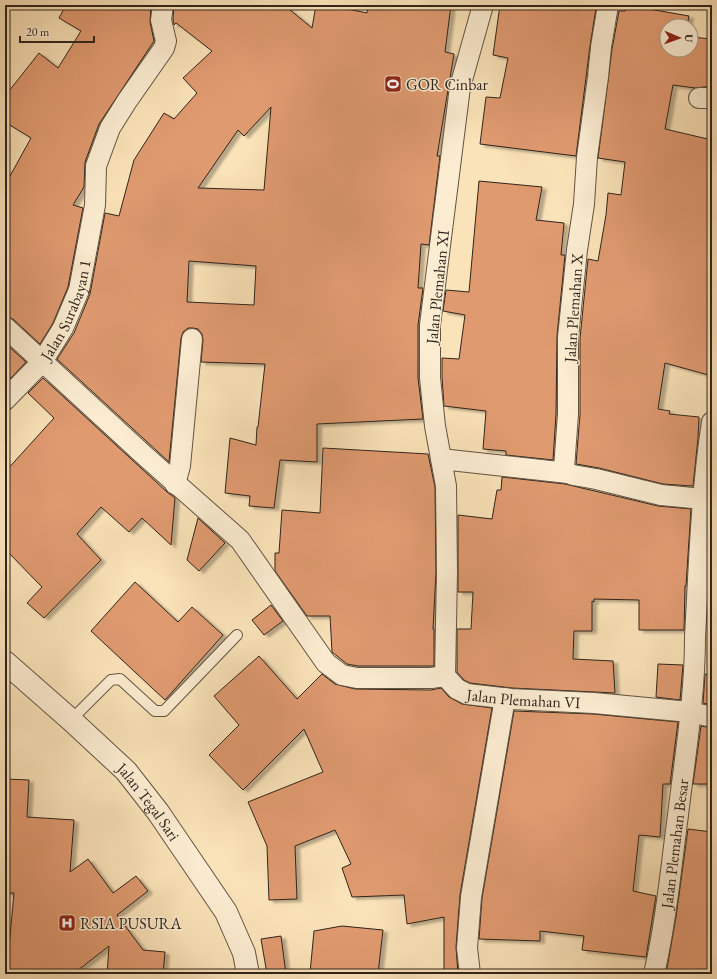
<svg xmlns="http://www.w3.org/2000/svg" width="717" height="979" viewBox="0 0 717 979" font-family="'EB Garamond',serif">
<style>
.building{fill:#e09a6f;stroke:#2f241c;fill-rule:evenodd;filter:url(#shadow)}
.lines{fill:none;stroke-linecap:round;stroke-linejoin:round}
.service-casing{stroke:#625443;stroke-width:12}
.minor-casing{stroke:#625443;stroke-width:22}
.tertiary-casing{stroke:#625443;stroke-width:24}
.service{stroke:#fcedd2;stroke-width:10}
.minor{stroke:#fcedd2;stroke-width:20}
.tertiary{stroke:#fcedd2;stroke-width:22}
.labels{text-anchor:middle;stroke-width:3;stroke-linejoin:round;paint-order:stroke}
.poi-label{font-size:16px;fill:#2f241c;stroke:#fcedd2;text-anchor:start}
.street-label{font-size:16px;fill:#2f241c;stroke:#fcedd2}
</style>
<defs>
<filter id="shadow"><feDropShadow dx="4.5" dy="2.5" stdDeviation="1" flood-color="#0004"/></filter>
</defs>
<rect width="100%" height="100%" fill="#fbe3b9"/>
<filter id="stains"><feTurbulence type="fractalNoise" baseFrequency=".005" numOctaves="4"/><feColorMatrix values="0 0 0 0 .2 0 0 0 0 .09 0 0 0 0 .02 0 0 0 .5 -.17"/></filter>
<radialGradient id="worn" r=".72"><stop offset=".6" stop-color="#630" stop-opacity="0"/><stop offset="1" stop-color="#630" stop-opacity=".3"/></radialGradient>
<path class="building" d="M66,5H151L150,22L154,41L99,124L85,162L84,187L73,205L83,208L68,287L53,323L40,344L13,319L5,316V185L31,138L5,122V96L39,53L58,68L81,31L59,18Z
M174,5H284L312,28L316,5H328L367,13L368,5H451L445,52L454,54L437,156H440L429,245L421,244L418,288H423L418,325V378L423,419L317,424V462L280,460L274,508L249,506L250,496L225,493L230,438L256,445L257,427H258L265,364L201,362L203,340L202,334L198,329L193,328H188L183,332L181,338L169,462L57,359L74,333L90,294L105,213L119,216L134,160L164,113L174,119L197,93L183,78L212,51L176,23L174,25L173,19ZM271,107L264,190L198,188L238,130L244,136ZM189,261L256,266L254,305L187,302Z
M500,5L527,9L528,5H542L577,10V6L596,8L590,46L576,156L480,144L486,97L500,98L508,58L493,55Z
M626,5L689,16L687,26H667V50H691V37L712,39V86L695,88L673,85L665,129L712,140V376L665,363L658,409L670,411L669,414L699,417L698,438L693,486L663,484L599,468L576,464L580,414V338L588,259L598,261L606,215L608,193L621,195L625,162L598,158L612,49L619,11H625Z
M479,181L542,187L536,220L564,223L561,255H565L557,336L556,414L553,460L506,455V451L483,449L486,411L444,406L442,377V358L459,359L465,315L443,311L446,290L469,292Z
M5,343L26,362L11,378L5,372Z
M43,378L167,492L175,498L171,545L142,518L129,532L101,507L77,534L101,560L44,618L27,603L42,587L5,549V472L54,418L28,393Z
M323,448L428,454L435,487L436,572L433,629H434V666H358L347,664L332,652L330,616H307L275,571V553H279L282,510L320,513Z
M502,477L565,484L658,506L691,509L686,586H685L684,630H639V600L594,599V602L592,601V631H574L573,659L613,661L615,693L512,688L470,683L464,680L457,672V629H471L473,592H458V515L492,519L497,490H501Z
M198,518L225,543L199,571L187,560Z
M135,582L178,622L192,607L223,635L165,700L91,631Z
M271,605L283,621L264,635L252,620Z
M259,656L297,699L322,674L335,684L355,689L431,690L441,688L449,697L462,704L492,708L460,895L456,947L458,974H444V917L407,924L404,895L352,897L342,868L351,864L335,830L295,846L297,899L269,900L267,846L248,802L323,772L304,729L243,790L209,755L239,725L214,696Z
M658,664L683,665L680,700L656,697Z
M705,674L712,675V705L703,703Z
M514,711L593,714L678,722L670,784H663L660,837L639,835L633,891L656,896L646,957L582,950L584,936L540,931V941L479,939L482,898Z
M701,726L712,728V784H693Z
M5,779L29,780L27,817L74,820L70,872L88,859L113,893L136,876L148,891L117,915L143,950L165,952L163,974H107L109,946L73,974H11V969H7L14,893H5Z
M688,829L712,832V967L709,966L708,974H666L676,917Z
M342,926L383,930L378,974H324L310,973L314,931Z
M281,936L286,974H267L261,939Z"/>
<g class="lines">
<defs>
<path id="service" d="M71,720L111,680L120,679L155,711H164L237,635"/>
<g id="minor">
<path id="s1" d="M483,5L460,87L430,325V378L435,426L446,486L447,572L445,676L457,689L467,694L511,699L594,703L690,712L712,717"/>
<path d="M608,5L601,47L598,77L587,157L584,204L577,250L573,289L568,337V414L564,469L568,473L573,475L596,479L661,495L703,499"/>
<path d="M699,98H712"/>
<path d="M5,327L145,456L240,540L326,663L342,675L357,678H431L445,676"/>
<path id="s2" d="M5,400L42,362L63,328L79,290L95,205L96,166L110,128L127,101L164,48L166,41L161,20L163,5"/>
<path d="M441,459L568,473"/>
<path d="M175,484L180,466L192,339"/>
<path d="M470,974L467,948L471,897L505,698"/>
<path id="s3" d="M654,974C666,922 671,868 678,815C685,756 695,697 695,637C699,566 701,493 712,422"/>
</g>
<g id="tertiary">
<path id="s4" d="M5,662L71,720L126,771L158,812L226,912L244,953L248,974"/>
</g>
</defs>
<use href="#service" class="service-casing"/>
<use href="#minor" class="minor-casing"/>
<use href="#tertiary" class="tertiary-casing"/>
<use href="#service" class="service"/>
<use href="#minor" class="minor"/>
<use href="#tertiary" class="tertiary"/>
</g>
<defs>
<symbol id="stadium-square" viewBox="-11 -11 22 22"><rect x="-9" y="-9" width="18" height="18" rx="4" fill="#8f2418" stroke="#fcedd2"/><path d="M0-5a6.5 5 0 1 0 0 10a6.5 5 0 1 0 0-10ZM-3.5-1.8h7v3.6h-7Z" fill="#fff"/></symbol>
<symbol id="hospital-square" viewBox="-11 -11 22 22"><rect x="-9" y="-9" width="18" height="18" rx="4" fill="#8f2418" stroke="#fcedd2"/><path d="M-5-5h3v3.5h4V-5h3V5h-3V1.5h-4V5h-3Z" fill="#fff"/></symbol>
</defs>
<g fill-rule="evenodd">
<use href="#stadium-square" x="383" y="74" width="20" height="20"/>
<use href="#hospital-square" x="57" y="913" width="20" height="20"/>
</g>
<g class="labels">
<g class="poi-label">
<text x="406" y="90">GOR Cinbar</text>
<text x="80" y="929">RSIA PUSURA</text>
</g>
<g class="street-label">
<text transform="translate(437 287) rotate(-84)" y="6">Jalan Plemahan XI</text>
<text transform="translate(573 308) rotate(-86)" y="6">Jalan Plemahan X</text>
<text dy="6" stroke="none"><textPath href="#s2" startOffset="111">Jalan Surabayan 1</textPath></text>
<text dy="6" stroke="none"><textPath href="#s1" startOffset="763">Jalan Plemahan VI</textPath></text>
<text dy="6" stroke="none"><textPath href="#s4" startOffset="201">Jalan Tegal Sari</textPath></text>
<text dy="6" stroke="none"><textPath href="#s3" startOffset="132">Jalan Plemahan Besar</textPath></text>
</g>
</g>
<rect width="717" height="979" fill="none" stroke="#fbe3b9" stroke-width="20"/>
<rect x="6" y="6" width="705" height="967" fill="none" stroke="#2f241c" stroke-width="2"/>
<rect x="10" y="10" width="697" height="959" fill="none" stroke="#2f241c"/>
<g transform="translate(679 38) rotate(92)"><circle r="19" fill="#fcedd2" stroke="#aa9d89"/>
<path d="M0-3L7 15L0 10L-7 15Z" fill="#8f2418"/>
<text y="-6" font-size="11" font-weight="bold" text-anchor="middle" fill="#2f241c">U</text>
</g>
<path d="M20 36v6h74v-6" fill="none" stroke="#2f241c" stroke-width="2"/>
<text x="26" y="36" font-size="12" fill="#2f241c" stroke="#fcedd2" stroke-width="3" paint-order="stroke">20 m</text>
<rect width="100%" height="100%" filter="url(#stains)"/>
<rect width="100%" height="100%" fill="url(#worn)"/>
</svg>
